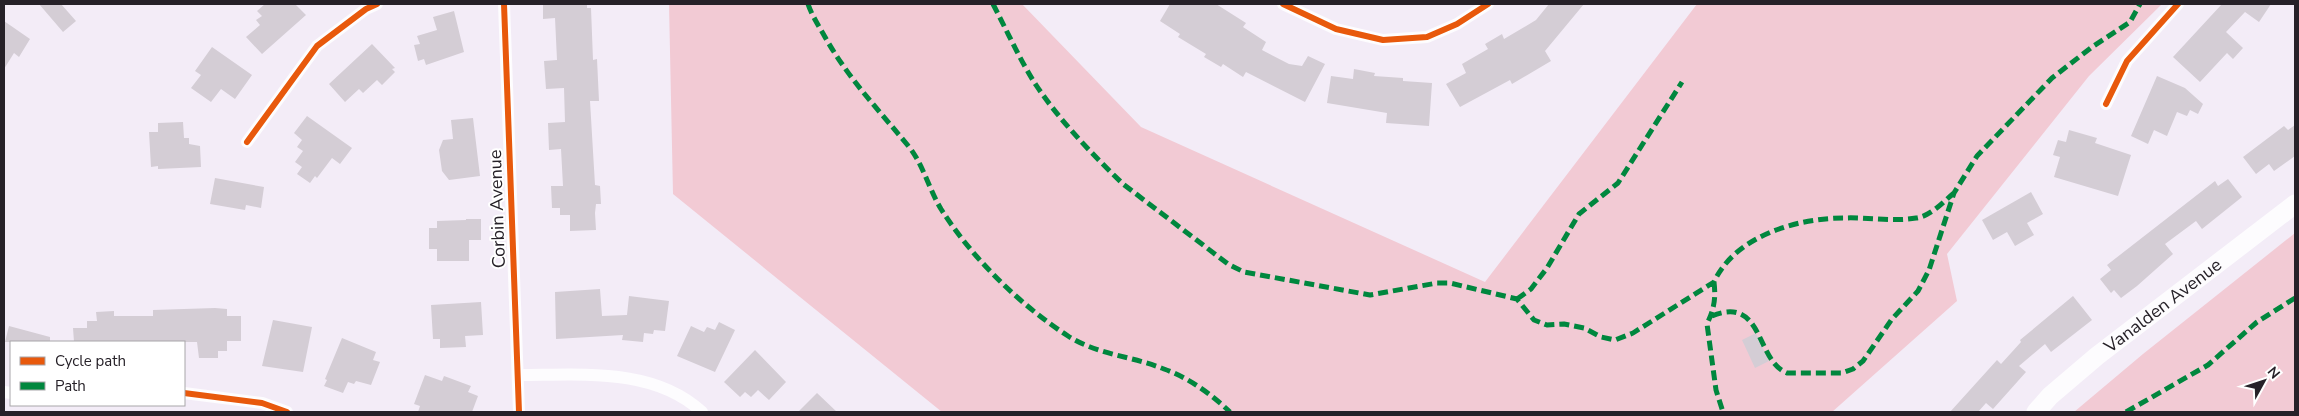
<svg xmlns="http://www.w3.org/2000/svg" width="2299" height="416" viewBox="0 0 2299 416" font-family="'Nunito Sans',sans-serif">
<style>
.green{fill:#f2cad4}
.building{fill:#d4cdd5}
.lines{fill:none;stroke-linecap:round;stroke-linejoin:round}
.street{stroke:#fdfcfe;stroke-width:12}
.secondary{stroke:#fdfcfe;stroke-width:19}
.quiet{stroke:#00873e;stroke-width:5;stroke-dasharray:10 5;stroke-linecap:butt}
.cycleway-casing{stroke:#fff;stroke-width:9}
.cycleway{stroke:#e8590c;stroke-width:6}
.labels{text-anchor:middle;stroke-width:4;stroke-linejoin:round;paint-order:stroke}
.street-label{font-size:18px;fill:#262128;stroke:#fff}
</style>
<rect width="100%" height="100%" fill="#f3ecf7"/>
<path class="green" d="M669,4H1022L1141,127L1485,282L1697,4H2162L2089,76L1947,254L1957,301L1832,412H942L673,194Z
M2295,233V412H2074L2143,354Z"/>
<path class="building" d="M39,4H61L76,21L63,32Z
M265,4H295L306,15L262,54L246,37L260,25L256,20L262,16L257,11Z
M543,4H587V8H591L593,60L597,59L599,101H590L595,185L600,186L601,204H596L595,213L596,230L570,231V215H560V208H552L551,186H563L561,149L549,150L548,123L565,122L564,88L546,89L544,61L557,60L555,18L543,19Z
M1170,4H1216L1246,23L1243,27L1266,42L1262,50L1289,64L1302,66L1308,56L1325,64L1305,102L1246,72L1243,77L1223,64L1221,67L1204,57L1206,54L1178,37L1180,34L1160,21Z
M1549,4H1584L1545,51L1551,61L1512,84L1510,80L1460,107L1446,84L1466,73L1462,64L1488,49L1485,44L1502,34L1504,39L1536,20Z
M2222,4H2271L2259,22L2245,12L2226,32L2243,48L2233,59L2227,53L2200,82L2173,57Z
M454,11L464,52L426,65L424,59L418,61L414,45L420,44L417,36L437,30L433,17Z
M4,21L30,39L19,57L14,53L4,69Z
M372,44L395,68L392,69L395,72L382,85L377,80L363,93L359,89L345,102L329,84Z
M212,47L252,75L235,99L221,89L211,102L191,88L201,75L195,71Z
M1354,69L1375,73L1374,76L1403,78V81L1432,83L1429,126L1386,123L1387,113L1327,103L1331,76L1353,79Z
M2157,76L2185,88L2203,104L2198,114L2190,110L2187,116L2177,112L2167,136L2154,130L2148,144L2131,136Z
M307,116L352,148L340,164L332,158L317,178L315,176L310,183L297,174L302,167L295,162L303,151L297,147L302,140L294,133Z
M473,118L480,176L449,180L442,171L439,150L443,140L453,139L451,120Z
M183,122L184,138H189V144L200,146L201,167L158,169V166L151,167L149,132H158V123Z
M2295,125V156L2274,171L2269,164L2256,174L2243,157L2284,126L2288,130Z
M2069,130L2097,138L2095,143L2131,155L2118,196L2054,177L2060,157L2053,155L2058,140L2066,142Z
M215,178L264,187L261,208L246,205L245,210L210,204Z
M2228,179L2242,197L2202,229L2196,221L2165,244L2173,254L2137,286L2121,298L2114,290L2111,293L2100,279L2111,270L2107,265L2215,181L2218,186Z
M2031,192L2043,214L2027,223L2034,235L2015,246L2007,232L1993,240L1982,220Z
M466,219H481V240H469V261H437V249H429V228H437V221L466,220Z
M600,289L602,316L627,315L629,296L669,301L665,331L654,330L653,334L644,333L643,342L622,340L623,335L556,339L555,292Z
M2073,296L2092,320L2051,352L2045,344L2019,366L2026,372L1993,409L1986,403L1978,412H1950L1997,360L2001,364L2021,342L2020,340Z
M481,302L483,335L465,336L466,347L440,348V339H433L431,305Z
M215,308L227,309V316H241V341H227V351H218V358H199L197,342H74L73,328H87V321H97L96,312L114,311V316H153V310Z
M273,320L312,327L303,372L262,366Z
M719,322L735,330L715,372L677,356L691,326L704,332L707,327L715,330Z
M9,326L50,337V342H5Z
M1756,333L1769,361L1755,368L1742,340Z
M342,338L376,352L373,360L380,362L371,385L356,381L354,384L348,382L343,393L324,386L327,380L325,379Z
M755,350L786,382L769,400L758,390L751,397L745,392L740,397L724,382Z
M425,375L442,381L444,376L471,386L468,392L478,396L472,412H418L420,406L414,404Z
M817,393L837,412H798Z"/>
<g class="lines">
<path class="street" d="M504,4L519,412
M1283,4L1336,29L1383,40L1427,37L1457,24L1488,4
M2106,104L2127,61L2178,4
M247,142L317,46L366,9L377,4
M519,375C580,375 654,367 702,412
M4,392L11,393
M184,393L262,403L287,412"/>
<path class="secondary" id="s1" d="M2036,412L2050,396L2097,356L2295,204"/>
<path class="quiet" d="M808,4C812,16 819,26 825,37C850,81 879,110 910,148C924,167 929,189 941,209C972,258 1020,305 1068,336C1098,355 1132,356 1164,369C1189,378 1211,394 1230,412
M993,4C1007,31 1020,60 1036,85C1060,121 1092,154 1123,184L1228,264L1244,272L1370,295L1437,283H1450L1517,299L1534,320L1547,325L1564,324L1584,328L1601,337L1615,340L1633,333L1714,282C1735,236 1797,218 1844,218C1867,217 1893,222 1916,218C1931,216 1943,202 1954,193
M1714,282C1716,299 1714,309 1707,324L1716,390L1723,412
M1517,299L1531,289L1547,268L1579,214L1618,183L1682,82
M1712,316C1764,295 1755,360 1787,373H1842L1853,369L1863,361L1892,319L1918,291L1929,270L1954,193L1977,156L2052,78L2092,47L2130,22L2140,4
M2126,412L2208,365L2257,322L2295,298"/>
<defs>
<path id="cycleway" d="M504,4L519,412
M1283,4L1336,29L1383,40L1427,37L1457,24L1488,4
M2106,104L2127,61L2178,4
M247,142L317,46L366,9L377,4
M184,393L262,403L287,412"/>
</defs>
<use href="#cycleway" class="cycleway-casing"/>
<use href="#cycleway" class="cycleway"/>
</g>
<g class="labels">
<g class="street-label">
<text transform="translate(497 209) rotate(-92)" y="6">Corbin Avenue</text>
<text dy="6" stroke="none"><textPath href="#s1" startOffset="166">Vanalden Avenue</textPath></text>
</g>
</g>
<rect width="2299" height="416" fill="none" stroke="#262128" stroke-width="10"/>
<rect x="10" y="341" width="175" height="65" fill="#ffffff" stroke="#a8a6a9"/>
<rect x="20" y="357" width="25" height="8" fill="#e8590c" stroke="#a8a6a9"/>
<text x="55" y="366" font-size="15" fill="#262128">Cycle path</text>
<rect x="20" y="382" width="25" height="8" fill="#00873e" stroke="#a8a6a9"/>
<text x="55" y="391" font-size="15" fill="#262128">Path</text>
<g transform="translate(2264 381) rotate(50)" stroke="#ffffff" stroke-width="4" paint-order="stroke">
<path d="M0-4L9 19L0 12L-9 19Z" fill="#262128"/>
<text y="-8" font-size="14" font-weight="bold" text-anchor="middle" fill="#262128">N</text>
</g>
</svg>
